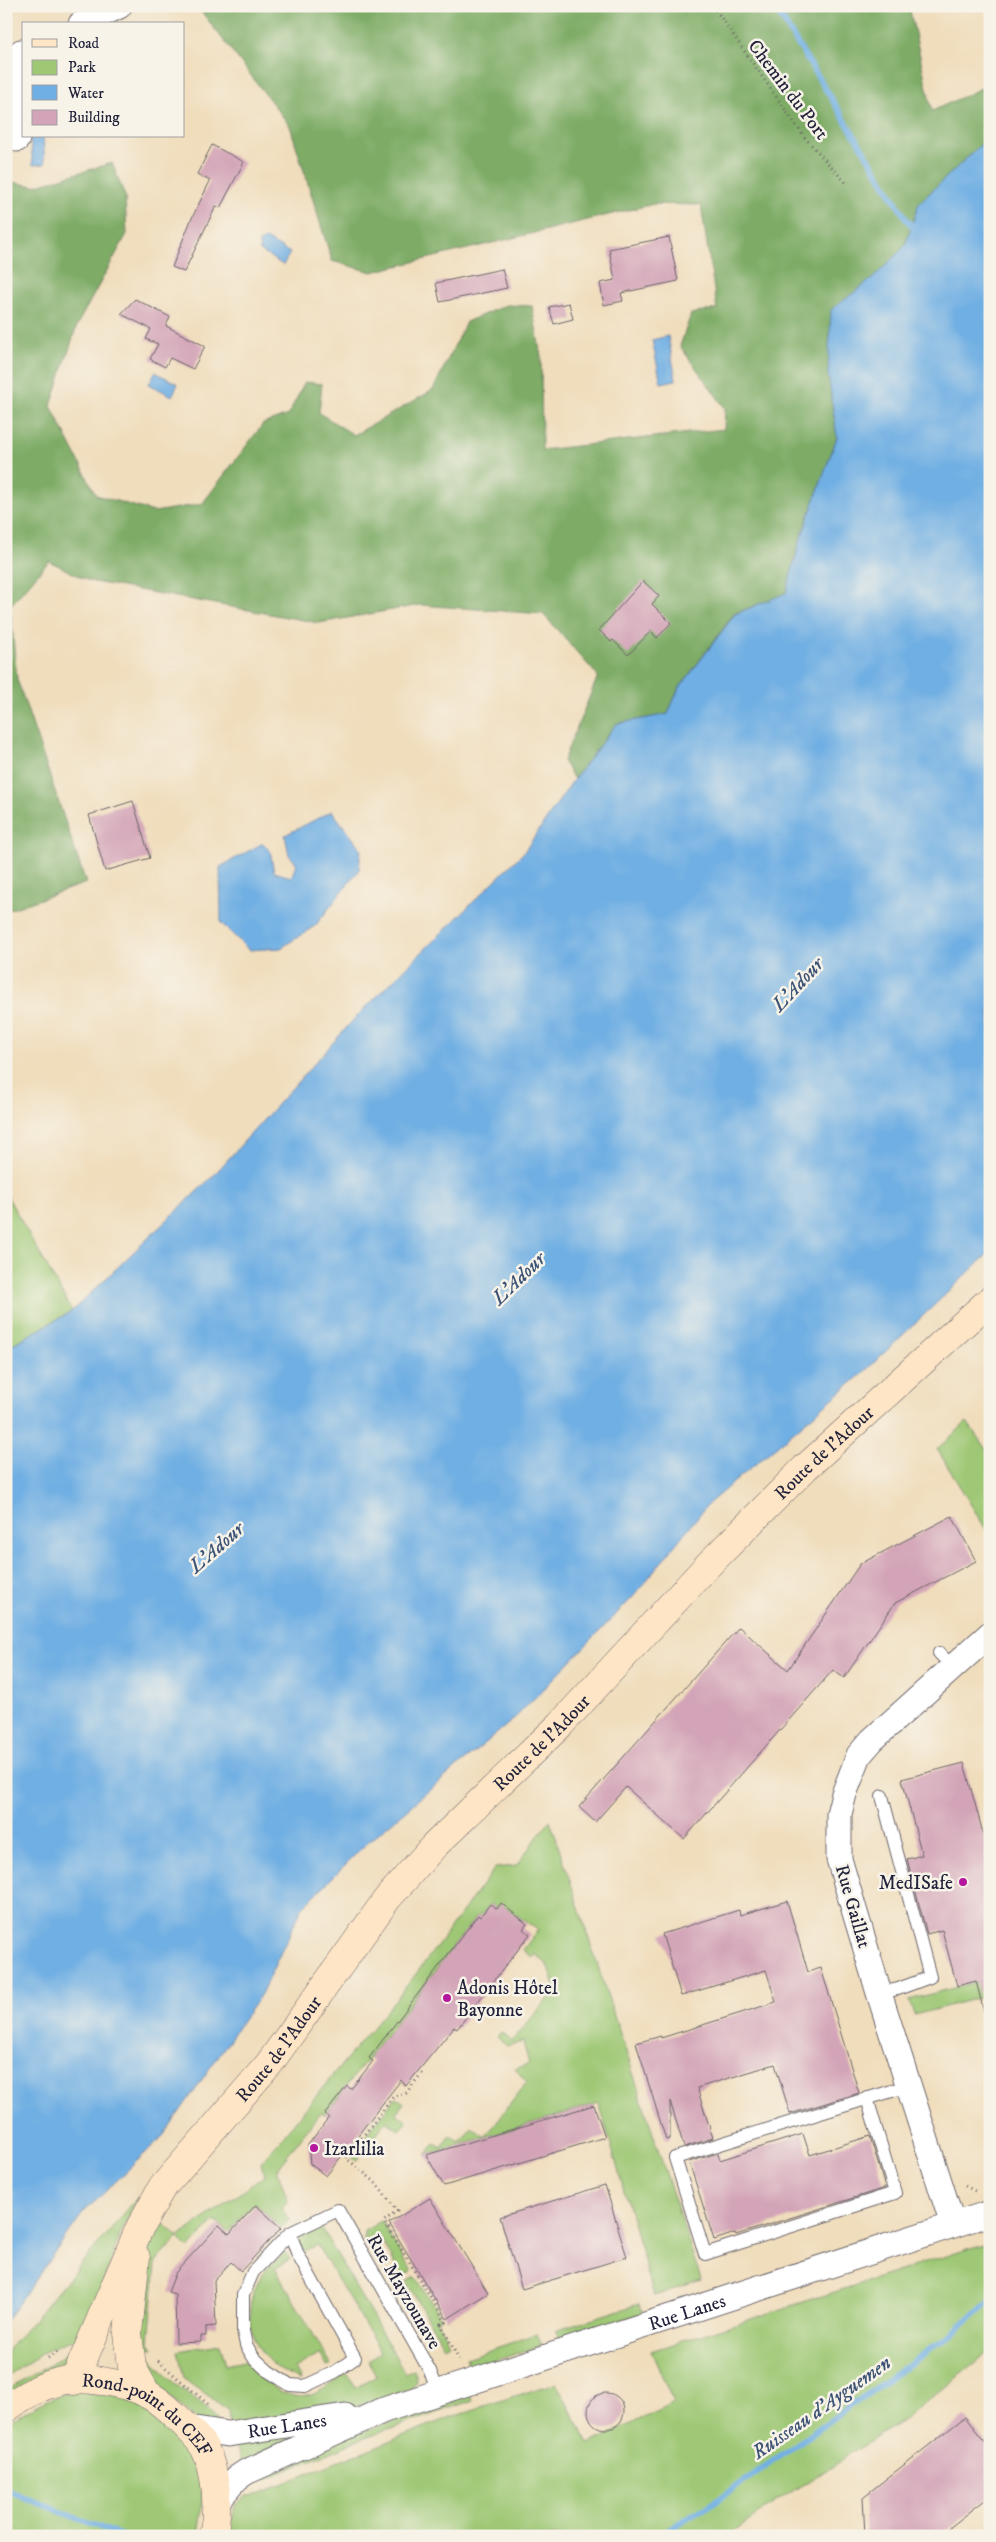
<svg xmlns="http://www.w3.org/2000/svg" width="996" height="2542" viewBox="0 0 996 2542" font-family="'IM FELL DW Pica',serif">
<style>
.green{fill:#9ec874;stroke:#607558}
.forest{fill:#7eac66;stroke:#506750}
.water{fill:#70afe3;stroke:#49688f}
.lines{fill:none;stroke-linecap:round;stroke-linejoin:round}
.stream{stroke:#70afe3;stroke-width:6}
.building{fill:#d3a4b7}
.lane-casing{stroke:#6a6368;stroke-width:14}
.street-casing{stroke:#6a6368;stroke-width:27}
.secondary-casing{stroke:#6a6368;stroke-width:29}
.path{stroke:#6a6368;stroke-width:3;stroke-dasharray:1 4;stroke-linecap:butt}
.lane{stroke:#fff;stroke-width:12}
.street{stroke:#fff;stroke-width:25}
.secondary{stroke:#fde5c5;stroke-width:28}
.poi-dot{fill:#b5179e;stroke:#f7f3e8;stroke-width:2}
.labels{text-anchor:middle;stroke-width:5;stroke-linejoin:round;paint-order:stroke}
.street-label{font-size:19px;fill:#22223b;stroke:#f7f3e8}
.poi-label{font-size:19px;fill:#22223b;stroke:#f7f3e8;text-anchor:start}
.water-label{font-size:20px;font-style:italic;fill:#3d5376;stroke:#f7f3e8}
</style>
<rect width="100%" height="100%" fill="#f7f3e8"/>
<filter id="ink" filterUnits="userSpaceOnUse"><feTurbulence type="fractalNoise" baseFrequency=".02" numOctaves="2"/><feDisplacementMap in="SourceGraphic" scale="10" xChannelSelector="R" yChannelSelector="G"/><feConvolveMatrix kernelMatrix="1 2 1 2 8 2 1 2 1" color-interpolation-filters="sRGB"/></filter>
<filter id="wash" filterUnits="userSpaceOnUse"><feTurbulence type="fractalNoise" baseFrequency=".0096" numOctaves="4" result="noise"/><feDisplacementMap in="SourceGraphic" scale="20" xChannelSelector="R" yChannelSelector="G"/><feGaussianBlur stdDeviation="1.12" result="paint"/><feColorMatrix in="noise" values="0 0 0 0 0 0 0 0 0 0 0 0 0 0 0 0 0 1.4 0 .05"/><feComposite in="paint" operator="in"/></filter>
<g filter="url(#wash)">
<rect width="100%" height="100%" fill="#f0ddbc"/>
<path class="green" d="M6,1194L72,1311L6,1348Z
M967,1422L990,1455V1536L937,1449Z
M550,1820L701,2280L654,2296L599,2103L426,2155L435,2143L442,2147L451,2135L460,2142L472,2127L485,2137L527,2082L515,2069L529,2064L523,2042L507,2046L497,2037L501,2032L512,2041L556,1989L546,1963L535,1954L533,1958L523,1950L538,1930L501,1904L497,1909L490,1904L480,1917L477,1916L325,2114L321,2112L277,2169L288,2202L282,2207L289,2220L281,2228L254,2203L229,2232L215,2221L189,2249L178,2237L156,2263L149,2342L153,2348L139,2347L147,2255L158,2219L178,2237L264,2176L261,2163L413,1978L495,1868L516,1866Z
M990,1978V1995L914,2015L909,2000Z
M396,2097L404,2103L396,2113L407,2121L399,2130L386,2121L356,2161L350,2156Z
M138,2197L120,2235L84,2339C55,2339 30,2363 6,2377V2352Z
M381,2221L412,2272L403,2277L378,2234L364,2241V2231Z
M319,2224L405,2373L414,2369L416,2381L411,2389L352,2407L230,2426L228,2410L184,2378L178,2351L220,2344L226,2365L245,2361C260,2379 288,2405 314,2394C325,2389 337,2380 347,2373L355,2388L377,2376L368,2361L381,2352L317,2245L303,2252L296,2236Z
M990,2242V2351L905,2419L757,2514L728,2536H229L235,2506L245,2496H251L453,2416L556,2383L589,2444L674,2403L651,2351Z
M284,2252L290,2259L275,2268L331,2365L327,2366L320,2354L295,2369L301,2380C260,2367 237,2325 257,2284C263,2271 274,2262 284,2252Z
M416,2277L441,2318L437,2321L449,2343L444,2346L406,2282Z
M639,2304L643,2313L560,2339L555,2330Z
M537,2334L542,2345L471,2369L466,2358Z
M72,2351L66,2365L58,2370L6,2396V2391Z
M148,2354C156,2363 163,2373 172,2381C186,2395 215,2407 219,2427L198,2421L155,2384L140,2357Z
M74,2391C90,2393 112,2393 127,2399C167,2414 201,2457 202,2501C202,2513 199,2525 198,2536H6V2425C28,2408 47,2398 74,2391Z
M470,2395L473,2400L359,2440L254,2484L250,2478L357,2434Z
M316,2430L242,2464L234,2440Z"/>
<path class="forest" d="M197,6H909L932,111L990,84V136L919,203L905,246L873,278L828,373L837,437L799,544L786,594L734,614L678,690L668,714L616,724L574,779L563,761L598,676L543,614L420,605L319,623L89,581L49,561L10,606L17,679L86,883L6,911V181L34,186L112,163L125,196L127,234L77,325L51,406L96,495L154,512L202,504L263,424L288,415L305,382L322,384L319,413L354,435L433,390L466,322L506,305L532,306L541,356L542,450L724,429L725,408L680,346L691,314L717,309L701,205L654,204L372,272L332,261L290,126Z"/>
<path class="water" d="M43,136L45,164L33,165L30,137Z
M990,136V1252L863,1373L708,1504L634,1596L514,1719L369,1841L302,1908L261,1994L163,2136L83,2213L6,2321V1348L72,1311L213,1176L357,1016L524,852L574,779L616,724L668,714L678,690L735,614L786,593L799,544L837,437L828,373L831,310L873,278L905,246L919,203Z
M266,239L290,253L283,265L260,251L259,242Z
M668,336L676,380L661,383L652,340Z
M155,372L178,384L172,396L149,384Z
M332,811L361,849L359,870L315,926L281,948L249,950L221,923L220,867L263,843L270,851L274,872L291,877L297,864L289,855L285,835Z"/>
<g class="lines">
<path class="stream" d="M774,6L907,220L916,231
M6,2490L122,2536
M634,2536L666,2531L732,2490L948,2337L990,2301"/>
</g>
<g id="blocks">
<path class="building" d="M212,145L244,162L220,208L216,206L184,272L172,267L191,220L210,181L197,174Z
M669,237L678,281L621,293L623,301L604,305L600,283L615,280L609,249Z
M502,269L507,288L440,302L436,283Z
M135,299L170,317L166,326L205,346L193,369L170,358L165,367L150,359L158,344L146,339L151,329L121,314Z
M569,303L573,319L554,324L549,307Z
M643,581L659,596L652,604L671,623L657,638L651,631L628,655L613,640L611,642L599,630Z
M133,801L150,858L105,871L89,815Z
M952,1516L976,1561L895,1603L844,1678L833,1670L684,1839L626,1787L595,1822L579,1807L739,1627L788,1670L860,1564Z
M964,1763L990,1859V2011L984,2012L976,1981L957,1986L942,1930L927,1934L907,1859L922,1855L902,1779Z
M787,1901L808,1972L821,1968L859,2093L790,2114L775,2064L697,2088L713,2138L684,2147L670,2101V2139L666,2140L636,2043L661,2036V2038L776,2002L766,1970L681,1996L662,1934L739,1910L740,1915Z
M501,1903L527,1924L523,1929L530,1934L457,2029L454,2027L406,2086L401,2080L326,2176L310,2164L308,2145L329,2117L325,2114L347,2086L351,2089L373,2061L369,2058L478,1915L480,1917L490,1904L497,1909Z
M594,2105L605,2137L444,2186L426,2155Z
M803,2134L810,2155L870,2136L885,2188L736,2235L735,2233L714,2240L689,2162L718,2153L720,2160Z
M605,2185L627,2257L522,2289L500,2217Z
M430,2198L488,2293L447,2319L389,2223Z
M256,2205L281,2228L241,2271L231,2262L214,2280L216,2326L206,2327V2336H201V2342L176,2343L175,2294L168,2292L176,2272L219,2225L229,2234Z
M588 2411a18 18 0 1 1 36 0a18 18 0 1 1-36 0Z
M965,2417L990,2448V2496L939,2536H865L863,2497Z"/>
</g>
</g>
<g filter="url(#ink)">
<use href="#blocks" fill-opacity="0" stroke="#6a6368" stroke-width="1"/>
<g class="lines">
<defs>
<path id="lane" d="M939,1653L953,1667
M879,1993L898,1989L930,1977L882,1796
M867,2098L895,2193L705,2254L675,2158L908,2086
M290,2233L298,2255L355,2358L335,2372L305,2386L290,2385L268,2371L254,2358L246,2345L243,2331V2295L253,2272L290,2233L338,2210L430,2371L438,2392"/>
<g id="street">
<path d="M81,24L119,6"/>
<path d="M17,139L21,52"/>
<path d="M953,2225L879,1993L839,1859V1814L844,1794L859,1755L872,1740L990,1634"/>
<path id="s1" d="M189,2428L228,2434L345,2416"/>
<path id="s2" d="M217,2501L237,2478L246,2472L384,2410L990,2213"/>
</g>
<g id="secondary">
<path d="M136,2257L128,2333L132,2367L147,2394"/>
<path id="s3" d="M74,2381L140,2227L161,2189L269,2064L387,1899L434,1846L560,1725L709,1564L805,1468L990,1300"/>
<path id="s4" d="M6,2409C22,2396 41,2386 61,2381C82,2376 128,2383 147,2394C162,2401 197,2435 205,2449C217,2475 219,2509 213,2536"/>
</g>
</defs>
<use href="#lane" class="lane-casing"/>
<use href="#street" class="street-casing"/>
<use href="#secondary" class="secondary-casing"/>
<path class="path" d="M713,6L805,138L848,185
M422,2073L406,2093L394,2096L346,2158L374,2181L397,2211L384,2221L446,2322L441,2324L460,2362
M965,2186L977,2192
M48,2358L59,2351
M158,2361L210,2406"/>
<use href="#lane" class="lane"/>
<use href="#street" class="street"/>
<use href="#secondary" class="secondary"/>
</g>
</g>
<g class="poi-dot">
<circle cx="963" cy="1882" r="5"/>
<circle cx="447" cy="1998" r="5"/>
<circle cx="314" cy="2148" r="5"/>
</g>
<g class="labels">
<g class="street-label">
<text transform="translate(789 89) rotate(53)" y="7">Chemin du Port</text>
<text dy="7" stroke="none"><textPath href="#s3" startOffset="1204">Route de l'Adour</textPath></text>
<text dy="7" stroke="none"><textPath href="#s3" startOffset="799">Route de l'Adour</textPath></text>
<text transform="translate(854 1906) rotate(74)" y="7">Rue Gaillat</text>
<text dy="7" stroke="none"><textPath href="#s3" startOffset="394">Route de l'Adour</textPath></text>
<text transform="translate(405 2291) rotate(60)" y="7">Rue Mayzounave</text>
<text dy="7" stroke="none"><textPath href="#s2" startOffset="511">Rue Lanes</textPath></text>
<text dy="7" stroke="none"><textPath href="#s4" startOffset="160">Rond-point du CEF</textPath></text>
<text dy="7" stroke="none"><textPath href="#s1" startOffset="99">Rue Lanes</textPath></text>
</g>
<g class="poi-label">
<text x="953" y="1889" text-anchor="end">MedISafe</text>
<text x="457" y="1994">Adonis Hôtel<tspan x="457" dy="22">Bayonne</tspan></text>
<text x="324" y="2155">Izarlilia</text>
</g>
<g class="water-label">
<text transform="translate(797 984) rotate(-47)" y="7">L'Adour</text>
<text transform="translate(518 1278) rotate(-44)" y="7">L'Adour</text>
<text transform="translate(216 1547) rotate(-41)" y="7">L'Adour</text>
<text transform="translate(821 2407) rotate(-35)" y="7">Ruisseau d'Ayguemen</text>
</g>
</g>
<rect width="996" height="2542" fill="none" stroke="#f7f3e8" stroke-width="25"/>
<rect x="22" y="22" width="162" height="115" fill="#f7f3e8" stroke="#a29fa3"/>
<rect x="32" y="39" width="25" height="8" fill="#fde5c5" stroke="#a29fa3"/>
<text x="68" y="48" font-size="15" fill="#22223b">Road</text>
<rect x="32" y="60" width="25" height="15" fill="#9ec874" stroke="#a29fa3"/>
<text x="68" y="72" font-size="15" fill="#22223b">Park</text>
<rect x="32" y="85" width="25" height="15" fill="#70afe3" stroke="#a29fa3"/>
<text x="68" y="98" font-size="15" fill="#22223b">Water</text>
<rect x="32" y="110" width="25" height="15" fill="#d3a4b7" stroke="#a29fa3"/>
<text x="68" y="122" font-size="15" fill="#22223b">Building</text>
</svg>
